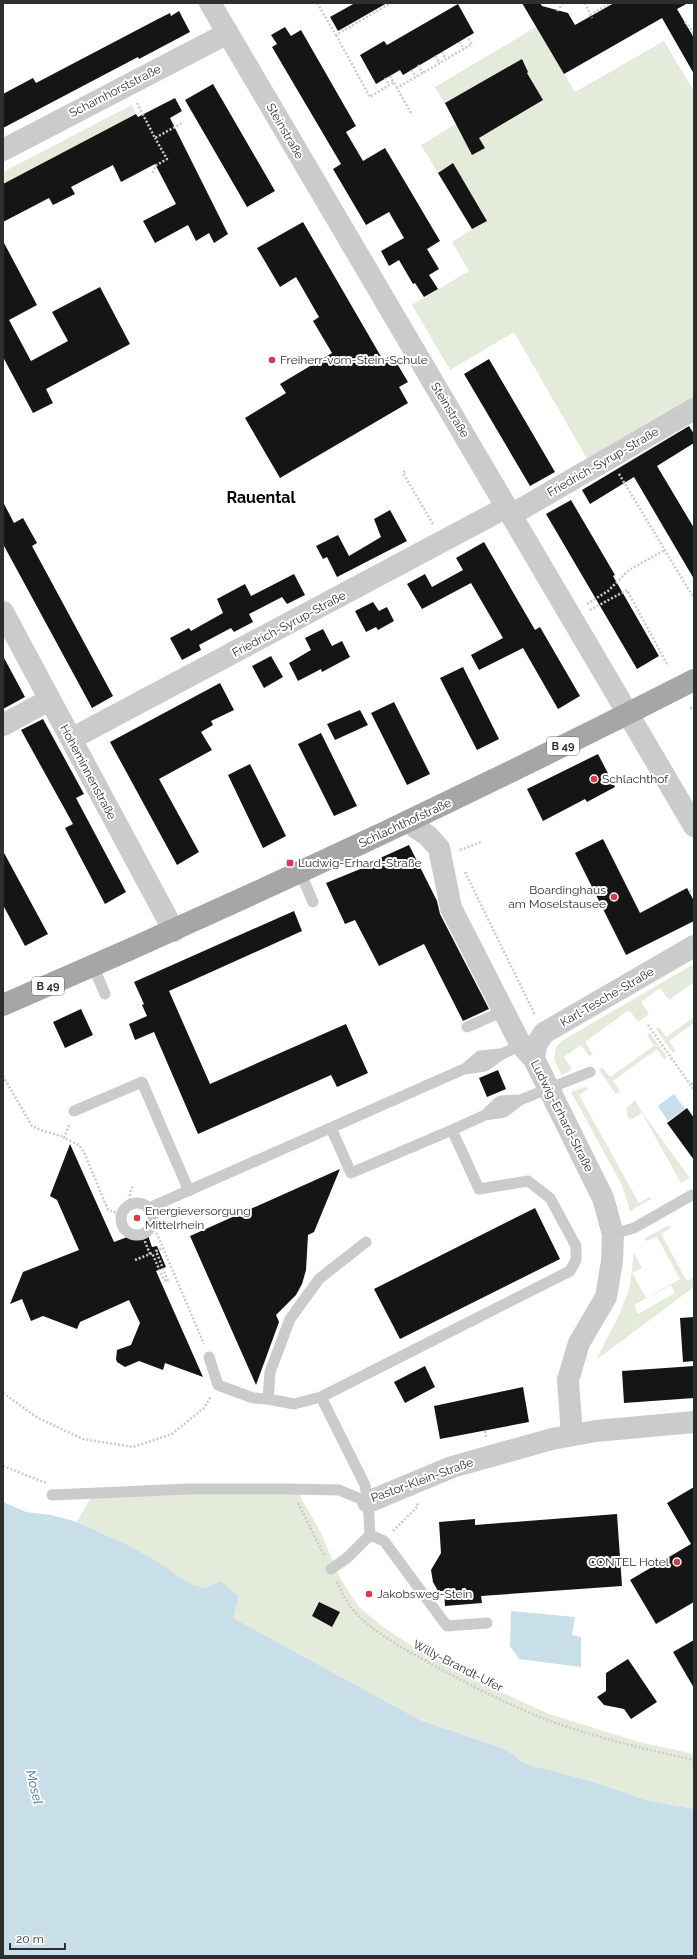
<svg xmlns="http://www.w3.org/2000/svg" width="697" height="1959" viewBox="0 0 697 1959" font-family="Raleway,sans-serif">
<style>
.green{fill:#e4ebdb;fill-rule:evenodd}
.water{fill:#c8dfea}
.building{fill:#151515}
.lines{fill:none;stroke-linecap:round;stroke-linejoin:round}
.path{stroke:#cbcbcb;stroke-width:2.5;stroke-dasharray:2 2;stroke-linecap:butt}
.lane{stroke:#cbcbcb;stroke-width:11}
.street{stroke:#cbcbcb;stroke-width:22}
.primary{stroke:#a6a6a6;stroke-width:22}
.poi-dot{fill:#de364b;stroke:#fff;stroke-width:1.5}
.labels{text-anchor:middle;stroke-width:4;stroke-linejoin:round;paint-order:stroke}
.shield{fill:#fff;stroke:#6d6d6d;stroke-width:1}
.shield-label{font-size:11px;font-weight:bold;fill:#2e2e2e}
.street-label{font-size:12px;fill:#2e2e2e;stroke:#fff}
.poi-label{font-size:12px;fill:#2e2e2e;stroke:#fff;text-anchor:start}
.water-label{font-size:13px;font-style:italic;fill:#3f728c;stroke:#fff}
.district-label{font-size:16px;font-weight:bold;fill:#000;stroke:#fff}
</style>
<rect width="100%" height="100%" fill="#fff"/>
<path class="green" d="M536,27L575,92L664,41L694,91V400L589,462L514,332L450,370L412,305L469,271L452,242L472,229L421,145L456,124L435,87Z
M132,105L136,114L3,184V172Z
M694,964V982L669,1000L660,988L641,1002L649,1014L638,1022L629,1010L585,1042L593,1054L589,1056L581,1045L564,1057L572,1069L562,1076L554,1060L556,1047L563,1040Z
M694,1017V1023L669,1041L676,1051L673,1053L656,1029L659,1027L666,1037Z
M650,1033L667,1057L664,1060L657,1049L613,1081L620,1091L616,1094L599,1070L602,1067L610,1077L654,1046L647,1035Z
M585,1087L589,1089L579,1095L639,1203L650,1197L651,1199L630,1211L622,1185L571,1092Z
M635,1100L642,1112L690,1178L681,1183L642,1113L630,1120L627,1115V1108Z
M669,1225L671,1228L661,1234L687,1281L694,1277V1287L596,1360L620,1313L630,1286L634,1253L642,1268L632,1273L646,1298L680,1279L657,1237L647,1241L645,1238ZM671,1285L675,1293L638,1314L634,1305Z
M295,1487L321,1533L340,1578L358,1606L383,1627L412,1646L468,1677L549,1714L639,1742L694,1754V1809L646,1800L591,1781L526,1764L505,1749L420,1720L233,1618L206,1588L192,1585L155,1560L130,1546L77,1522L94,1491Z"/>
<path class="water" d="M674,1094L685,1109L668,1121L658,1106Z
M3,1502L26,1512L51,1515L77,1522L130,1546L155,1560L192,1585L206,1588L221,1581L239,1597L233,1618L420,1720L505,1749L526,1764L591,1781L646,1800L694,1809V1956H3Z
M511,1611L575,1617L572,1635L581,1637V1667L519,1659L510,1646Z"/>
<path class="building" d="M355,3H387L338,31L330,17Z
M522,3H540L542,6L568,13L575,25L614,3H688L677,9L694,38V74L662,18L564,74Z
M458,4L474,33L403,75L400,70L376,84L360,55L384,41L387,45Z
M179,11L190,32L139,59L138,57L3,128V94L33,78L36,83L158,19L170,13L171,16Z
M285,27L291,36L301,30L356,126L346,132L363,161L385,148L440,241L427,249L439,269L429,275L438,289L424,297L415,283L413,284L399,260L389,266L381,251L404,238L389,212L366,225L333,169L341,164L272,47L277,44L271,35Z
M522,59L528,72L527,73L543,100L479,138L485,148L472,155L445,103Z
M213,84L275,191L247,207L185,100Z
M175,98L182,111L170,118L228,234L214,243L209,233L196,241L188,225L155,243L143,221L176,204L155,164L121,182L113,165L71,187L75,194L53,205L49,198L3,222V184L136,114L138,117Z
M453,163L487,221L472,229L438,173Z
M303,222L383,360L392,355L408,382L399,387L408,403L280,478L245,418L286,393L280,384L332,353L313,321L319,317L296,277L280,287L257,248Z
M3,241L37,305L9,320L31,361L68,341L52,312L100,287L130,344L46,389L53,403L33,413L3,357Z
M489,359L555,472L530,486L464,374Z
M689,426L694,434V443L657,466L694,528V579L634,477L590,504L582,490Z
M571,500L615,575L613,576L659,656L637,669L546,514Z
M3,502L14,523L23,518L37,543L32,546L113,696L92,708L3,544Z
M390,510L407,541L337,577L327,557L323,559L316,546L338,535L349,556L381,537L374,519Z
M484,542L535,630L540,627L580,696L558,709L523,648L479,670L471,655L503,638L471,583L422,609L407,584L425,574L432,587L463,570L456,558Z
M294,574L305,595L287,604L282,597L249,614L253,622L234,632L231,628L199,645L201,650L182,660L170,638L189,628L191,631L223,613L217,599L245,584L251,596Z
M373,602L379,611L387,607L394,621L378,630L376,627L366,632L355,611Z
M323,629L332,646L342,641L350,657L322,672L321,669L298,681L289,663L311,650L305,638Z
M3,656L25,697L3,709Z
M271,656L283,677L264,688L252,666Z
M463,667L499,739L477,750L440,678Z
M220,683L234,710L211,721L213,725L201,732L212,750L159,779L199,852L177,865L110,742Z
M394,702L430,774L407,785L371,713Z
M360,710L368,725L335,740L327,724Z
M43,719L84,794L76,798L126,892L105,904L65,828L73,824L21,730Z
M321,733L357,806L334,816L298,744Z
M598,754L615,787L587,802L585,799L543,821L527,789Z
M250,764L286,836L263,848L228,775Z
M603,839L640,913L687,888L694,901V921L626,955L575,853Z
M409,845L437,901L440,914L489,1009L463,1021L424,944L379,966L355,920L345,924L326,883L370,865L369,863Z
M3,851L48,934L25,946L3,905Z
M294,911L302,931L169,991L210,1084L346,1024L368,1073L337,1087L331,1075L198,1134L154,1032L135,1040L129,1024L147,1016L142,1005L144,1004L134,982Z
M81,1009L93,1035L65,1048L53,1022Z
M498,1070L506,1089L487,1097L479,1078Z
M687,1108L694,1118V1160L667,1123Z
M70,1144L114,1242L146,1230L152,1247L157,1246L166,1267L156,1271L203,1377L165,1363L163,1370L139,1361L125,1367L117,1362L116,1359L117,1350L131,1345L140,1323L129,1300L80,1322L77,1329L43,1316L31,1321L22,1299L10,1304L23,1272L79,1250L57,1200L50,1196Z
M340,1169L314,1232L308,1235L306,1270L302,1284L296,1295L276,1315L279,1322L256,1385L190,1236Z
M535,1208L560,1259L400,1339L374,1289Z
M694,1317V1361L683,1362L680,1318Z
M425,1366L435,1387L405,1403L394,1382Z
M694,1366V1398L624,1403L622,1371Z
M523,1387L529,1422L440,1439L434,1406Z
M694,1487V1602L656,1624L630,1580L691,1544L667,1503Z
M617,1514L622,1586L481,1596L482,1603L445,1606L444,1591H438L433,1582L431,1570L441,1553L439,1522L475,1519V1525Z
M319,1602L340,1612L332,1627L312,1616Z
M694,1640V1688L673,1652Z
M628,1659L657,1702L631,1719L624,1709L604,1705L597,1697L606,1691V1673Z"/>
<g class="lines">
<path class="path" d="M317,3L336,35L391,3
M585,3L592,18
M557,11L563,3
M590,15L610,3
M685,22L694,34
M336,35L370,97L394,82
M459,42L464,49
M442,52L446,59
M435,56L440,63
M418,65L423,73
M411,70L416,77
M390,76L397,88
M385,78L389,85
M137,103L155,138L184,122
M411,113L397,88L472,44L467,37
M153,173L155,166L167,159L155,138
M405,471L403,473L433,524
M619,474L692,595H694
M587,604L608,591L629,570L665,550
M590,610L627,590L668,666
M690,708L694,709
M460,850L481,842
M465,872L535,1015
M689,892L694,890
M648,1025L694,1090
M3,1076L32,1126L43,1131L65,1137
M691,1084L694,1082
M69,1125L64,1138L79,1145L84,1152L108,1210L121,1214
M130,1204V1193L133,1186
M150,1228L157,1234L204,1344
M150,1254L152,1253L164,1280L168,1281L156,1251L163,1248
M135,1260L150,1254L142,1234
M3,1393L38,1418L83,1439L133,1447L172,1434L204,1408L211,1396
M485,1431L486,1437
M3,1466L46,1483
M298,1503L325,1557
M393,1531L418,1506L417,1503
M337,1582C341,1591 346,1602 353,1610C372,1632 408,1651 433,1665C469,1685 507,1704 545,1719C593,1737 644,1749 694,1760"/>
<path class="lane" d="M300,872L313,902
M93,966L105,994
M467,1027L504,1011
M465,1069L480,1056L500,1054
M74,1111L142,1082L189,1191
M485,1115L500,1101L520,1100L590,1072
M331,1128L351,1173L452,1130L479,1189L528,1181L550,1198L576,1246V1260L570,1271L321,1397L365,1485L368,1502L370,1535L347,1558L331,1569
M452,1130L485,1115L504,1112L520,1100
M121 1219a16 16 0 1 1 32 0a16 16 0 1 1-32 0Z
M149,1208L464,1069L485,1066L502,1054L521,1045
M613,1234L634,1228L692,1195
M209,1357L218,1385L253,1398L268,1399
M321,1397L294,1404L268,1399L270,1372L290,1319L319,1279L366,1242
M52,1495L188,1489H290L339,1490L368,1502
M370,1535L384,1541L447,1626L487,1623"/>
<path class="street" d="M210,3L694,826
M3,150L228,33
M511,515L694,409
M3,612L174,931
M3,725L49,700
M71,739L507,507
M408,822L428,836L439,848L451,908L521,1045L534,1059L603,1198L613,1234L612,1261L606,1297L579,1343L568,1380L572,1435
M534,1059L536,1045L544,1033L694,946
M368,1502L452,1467L552,1439L596,1431L694,1422"/>
<path class="primary" d="M3,1005C237,904 467,796 694,680"/>
</g>
<g class="poi-dot">
<circle cx="272" cy="360" r="4"/>
<circle cx="594" cy="779" r="4"/>
<rect x="286" y="859" width="8" height="8" rx="2"/>
<circle cx="614" cy="897" r="4"/>
<circle cx="137" cy="1218" r="4"/>
<circle cx="677" cy="1562" r="4"/>
<circle cx="369" cy="1594" r="4"/>
</g>
<g class="labels">
<g class="shield">
<rect x="547" y="737" width="32" height="18" rx="3"/>
<rect x="32" y="977" width="32" height="18" rx="3"/>
</g>
<g class="shield-label">
<text x="563" y="750">B 49</text>
<text x="48" y="990">B 49</text>
</g>
<g class="street-label">
<text transform="translate(115 91) rotate(-27)" y="4">Scharnhorststraße</text>
<text transform="translate(285 131) rotate(60)" y="4">Steinstraße</text>
<text transform="translate(450 410) rotate(59)" y="4">Steinstraße</text>
<text transform="translate(603 462) rotate(-30)" y="4">Friedrich-Syrup-Straße</text>
<text transform="translate(289 624) rotate(-28)" y="4">Friedrich-Syrup-Straße</text>
<text transform="translate(88 772) rotate(62)" y="4">Hoheminnenstraße</text>
<text transform="translate(405 823) rotate(-25)" y="4">Schlachthofstraße</text>
<text transform="translate(607 997) rotate(-30)" y="4">Karl-Tesche-Straße</text>
<text transform="translate(562 1116) rotate(63)" y="4">Ludwig-Erhard-Straße</text>
<text transform="translate(422 1480) rotate(-20)" y="4">Pastor-Klein-Straße</text>
<text transform="translate(458 1666) rotate(27)" y="4">Willy-Brandt-Ufer</text>
</g>
<g class="poi-label">
<text x="280" y="364">Freiherr-vom-Stein-Schule</text>
<text x="602" y="783">Schlachthof</text>
<text x="298" y="867">Ludwig-Erhard-Straße</text>
<text x="606" y="894" text-anchor="end">Boardinghaus<tspan x="606" dy="14">am Moselstausee</tspan></text>
<text x="145" y="1215">Energieversorgung<tspan x="145" dy="14">Mittelrhein</tspan></text>
<text x="669" y="1566" text-anchor="end">CONTEL Hotel</text>
<text x="377" y="1598">Jakobsweg-Stein</text>
</g>
<g class="water-label">
<text transform="translate(35 1787) rotate(76)" y="5">Mosel</text>
</g>
<g class="district-label">
<text x="261" y="503">Rauental</text>
</g>
</g>
<rect width="697" height="1959" fill="none" stroke="#2e2e2e" stroke-width="8"/>
<path d="M10 1943v6h55v-6" fill="none" stroke="#2e2e2e" stroke-width="2"/>
<text x="16" y="1943" font-size="12" fill="#2e2e2e" stroke="#ffffff" stroke-width="3" paint-order="stroke">20 m</text>
</svg>
